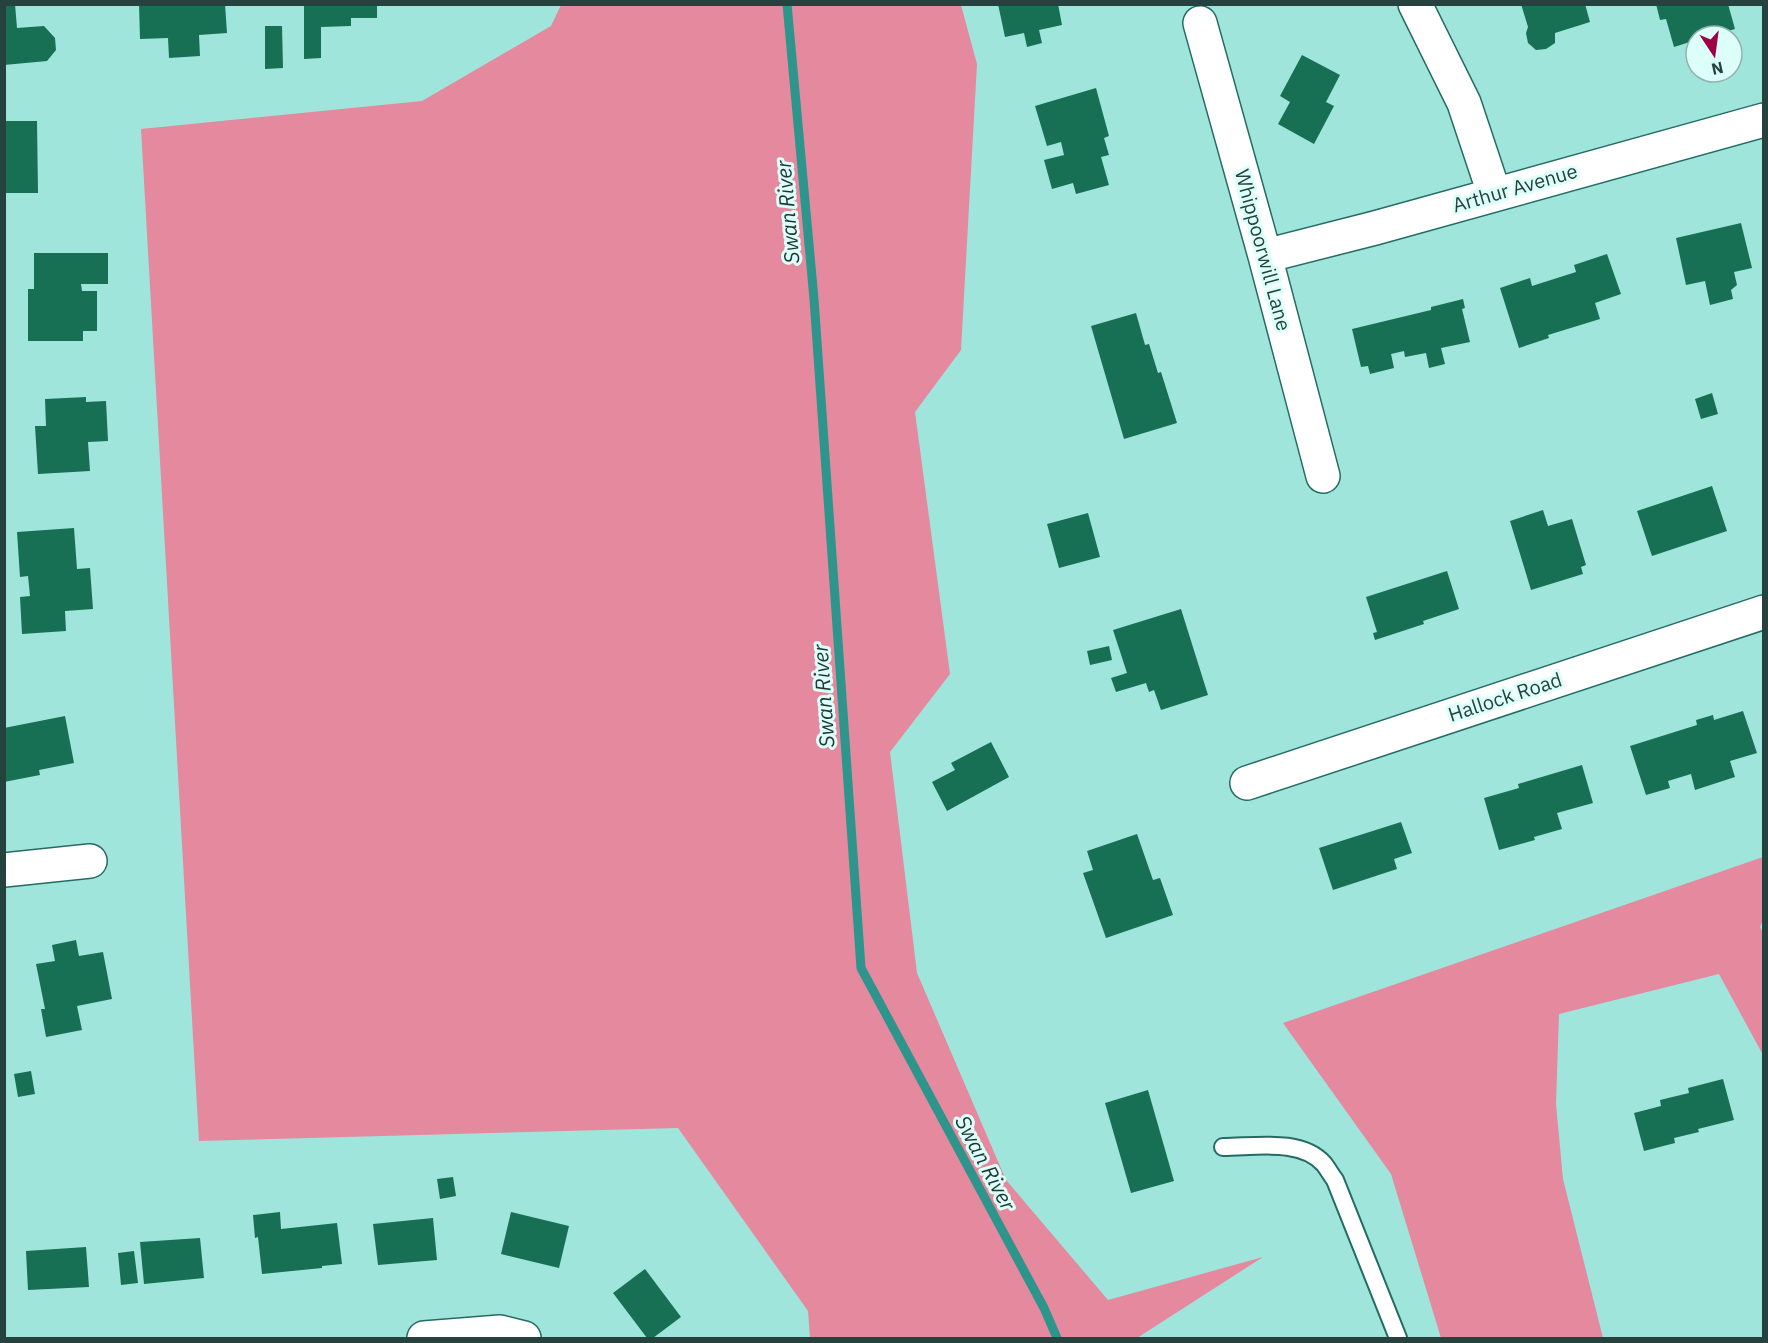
<svg xmlns="http://www.w3.org/2000/svg" width="1768" height="1343" viewBox="0 0 1768 1343" font-family="'IBM Plex Sans',sans-serif">
<style>
.green{fill:#e4899e}
.lines{fill:none;stroke-linecap:round;stroke-linejoin:round}
.stream{stroke:#2d958b;stroke-width:9}
.building{fill:#177053}
.lane-casing{stroke:#246b64;stroke-width:20}
.street-casing{stroke:#246b64;stroke-width:36}
.lane{stroke:#fff;stroke-width:16}
.street{stroke:#fff;stroke-width:33}
.labels{text-anchor:middle;stroke-width:6;stroke-linejoin:round;paint-order:stroke}
.street-label{font-size:20px;fill:#25423e;stroke:#ddfffa}
.water-label{font-size:21px;font-style:italic;fill:#1f3633;stroke:#ddfffa}
</style>
<rect width="100%" height="100%" fill="#9fe5dc"/>
<path class="green" d="M561,5H961L977,64L961,350L915,412L950,674L890,752L917,973L1006,1180L1108,1300L1263,1257L1137,1338H810L808,1311L678,1128L199,1141L141,129L422,101L551,26Z
M1763,857L1764,917L1760,927L1764,935L1763,1055L1719,974L1559,1014L1556,1104L1563,1179L1603,1338H1441L1391,1174L1283,1023Z"/>
<g class="lines">
<path class="stream" d="M787,4L814,299L861,968L1044,1308L1057,1338"/>
</g>
<path class="building" d="M4,4H15L17,28L44,26L55,38L56,50L47,61L4,65Z
M139,4H225L227,33L199,35L200,56L169,58L168,38L140,39Z
M304,4H377V18H351V26L321,27V58L304,59Z
M998,4H1058L1062,25L1039,30L1042,43L1027,47L1024,33L1005,37Z
M1521,4H1585L1590,22L1555,33V43L1546,49L1536,50L1528,43L1526,33L1528,27Z
M1656,4H1728L1735,29L1711,36H1696V40L1674,47L1666,19L1660,20Z
M265,26H282L283,68L265,69Z
M1302,55L1340,75L1326,102L1334,106L1314,144L1278,124L1290,102L1280,96Z
M1096,88L1109,136L1104,138L1109,155L1101,157L1109,185L1076,194L1073,183L1052,189L1044,160L1064,155L1061,142L1047,146L1035,106Z
M4,121H37L38,193H4Z
M1741,223L1752,268L1734,272L1737,285L1731,290L1733,299L1710,305L1705,281L1686,285L1676,238Z
M34,253H108V284H81L82,291H97V331H83V341H28V289H34Z
M1607,254L1621,294L1595,303L1600,319L1548,335L1549,338L1519,348L1500,288L1530,278L1532,286L1576,272L1574,265Z
M1463,299L1465,308L1462,309L1470,342L1441,348L1445,364L1429,368L1426,353L1405,357L1404,351L1391,354L1394,368L1370,374L1368,366L1361,367L1352,329L1431,310V307Z
M1136,313L1145,345L1149,344L1158,373L1161,372L1177,423L1124,439L1091,326Z
M1712,393L1718,414L1701,419L1695,399Z
M86,397V402L106,401L108,441L88,442L90,471L38,474L35,426H46L45,399Z
M1712,486L1727,531L1652,556L1637,511Z
M1543,510L1548,526L1572,519L1586,565L1581,567L1583,574L1531,590L1510,521Z
M1088,513L1100,557L1059,568L1047,524Z
M74,528L77,569L90,568L93,609L65,611L66,631L22,634L20,597L30,596L28,576L20,577L17,532Z
M1447,571L1459,609L1423,621L1424,624L1375,640L1373,633L1377,632L1366,597Z
M1181,609L1208,695L1161,710L1154,690L1149,692L1146,683L1116,692L1111,678L1127,673L1113,630Z
M1109,646L1112,660L1090,665L1087,651Z
M1743,711L1757,753L1730,761L1735,777L1695,790L1691,774L1668,781L1670,788L1646,795L1630,746L1697,725L1696,720L1713,715L1714,720Z
M65,716L74,763L39,770L40,775L4,782V728Z
M991,742L1009,777L947,811L932,782L955,770L951,763Z
M1582,765L1593,803L1557,813L1562,829L1534,837L1535,840L1499,850L1484,798L1519,788L1518,784Z
M1401,822L1412,853L1394,859L1397,869L1333,890L1319,848Z
M1137,834L1153,880L1160,878L1173,915L1106,938L1083,873L1093,870L1087,851Z
M76,940L79,956L103,952L112,999L77,1006L82,1030L46,1037L41,1009H45L36,964L55,961L52,945Z
M31,1071L35,1094L18,1097L14,1074Z
M1723,1079L1734,1120L1698,1129L1699,1132L1674,1138L1675,1143L1644,1151L1634,1113L1661,1106L1660,1100L1689,1093L1688,1088Z
M1148,1090L1174,1181L1131,1193L1105,1103Z
M453,1177L456,1196L440,1199L437,1179Z
M280,1212L281,1229L337,1223L342,1264L322,1266V1268L262,1274L258,1237L255,1238L253,1215Z
M511,1212L569,1226L559,1268L501,1254Z
M433,1218L437,1260L378,1265L373,1224Z
M200,1238L204,1278L144,1284L140,1242Z
M86,1247L89,1287L28,1290L26,1251Z
M134,1251L138,1283L121,1285L118,1253Z
M645,1269L681,1317L653,1338H647L613,1293Z"/>
<g class="lines">
<defs>
<path id="lane" d="M1223,1147C1255,1147 1301,1138 1324,1164C1328,1169 1331,1175 1335,1180L1398,1338"/>
<path id="street" d="M1415,4L1464,103L1494,193
M1200,23L1265,256L1323,476
M1265,256L1375,228L1764,120
M1247,783L1764,612
M4,870L90,861
M424,1338L500,1332L524,1338"/>
</defs>
<use href="#lane" class="lane-casing"/>
<use href="#street" class="street-casing"/>
<use href="#lane" class="lane"/>
<use href="#street" class="street"/>
</g>
<g class="labels">
<g class="street-label">
<text transform="translate(1515 188) rotate(-16)" y="7">Arthur Avenue</text>
<text transform="translate(1263 250) rotate(75)" y="7">Whippoorwill Lane</text>
<text transform="translate(1505 697) rotate(-18)" y="7">Hallock Road</text>
</g>
<g class="water-label">
<text transform="translate(788 212) rotate(-95)" y="7">Swan River</text>
<text transform="translate(824 696) rotate(-94)" y="7">Swan River</text>
<text transform="translate(985 1163) rotate(62)" y="7">Swan River</text>
</g>
</g>
<rect width="1768" height="1343" fill="none" stroke="#25423e" stroke-width="12"/>
<g transform="translate(1714 54) rotate(167)"><circle r="28" fill="#ddfffa" stroke="#93b3af" stroke-width="1.5"/>
<path d="M0-4.5L10 22L0 15L-10 22Z" fill="#9e0246"/>
<text y="-9" font-size="16" font-weight="bold" text-anchor="middle" fill="#25423e">N</text>
</g>
</svg>
